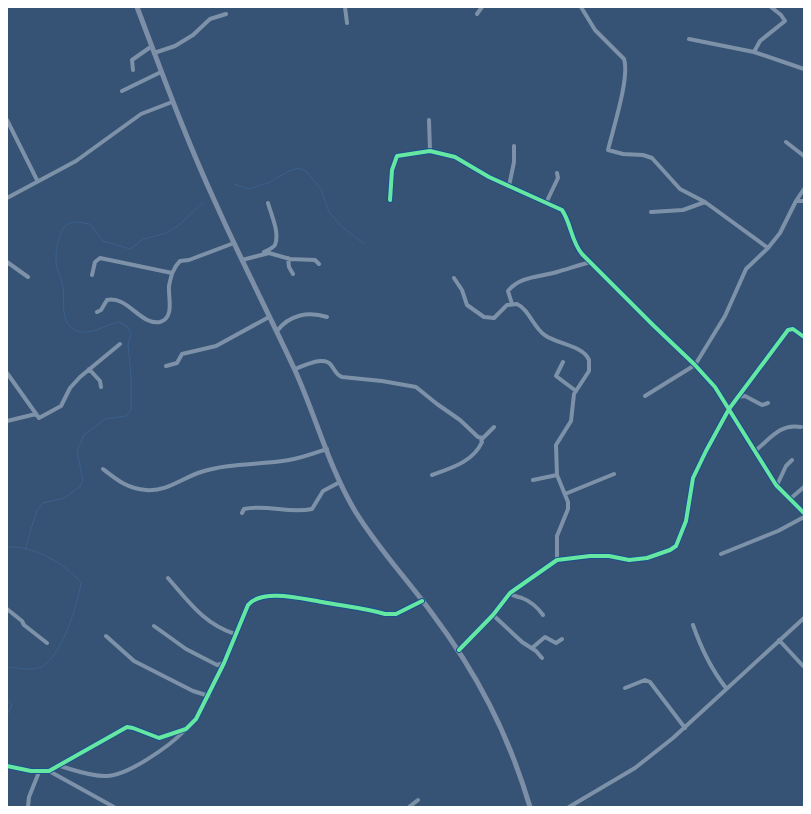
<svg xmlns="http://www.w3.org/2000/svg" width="811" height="814" viewBox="0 0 811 814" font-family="'Asap Condensed',sans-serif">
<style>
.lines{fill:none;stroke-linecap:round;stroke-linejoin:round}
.stream{stroke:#3b618d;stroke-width:1}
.minor{stroke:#7d92a8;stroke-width:4}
.major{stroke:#7d8ea7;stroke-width:5}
.cycleway-casing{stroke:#1b4f8f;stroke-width:6}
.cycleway{stroke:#66e7a1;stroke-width:4}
</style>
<rect width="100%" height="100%" fill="#365274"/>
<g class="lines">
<path class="stream" d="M234,184L248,189L268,183L289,171L299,168L306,171L321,189L329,212L341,226L364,244
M7,547C33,545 66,564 81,583C78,604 61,658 41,667C29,672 18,666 7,668
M25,549L37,510L43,503L64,498L80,487L83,480L77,451L84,435L105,419L126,416L131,410V375L128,345L131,334L127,326L118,322C107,325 88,336 77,331C59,324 65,302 63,287C61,277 55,267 56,257C56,249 59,231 66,225C73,220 82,223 90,224L103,241L130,249L144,239L166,233L178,226L203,202
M7,700L12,705L7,715"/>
<path class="minor" d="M345,7L347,23
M581,7L595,30L624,59C630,77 613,129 608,150L623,154L643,155L652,158L680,189L705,202L768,248
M477,14L482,7
M689,39L754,52L804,69
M754,52L760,41L785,21L781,15L771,7
M154,53L175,46L193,35L210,19L226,14
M133,70L132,60L152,46
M122,91L161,72
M7,120L37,180
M429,120L430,151
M786,142L804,156
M509,186L514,162V146
M7,198L76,161L141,114L172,102
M390,200L392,170L397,156L430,151L455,157L489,177L562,210C571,223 571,241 582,254L653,325L695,365L715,387L776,485L804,513
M796,201L804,189
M546,203L558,178L557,173
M651,212L683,210L705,202
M264,252C268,250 273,248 275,245C280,233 271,214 268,203
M288,258L289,267L293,274
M242,260L269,253L290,259L315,260L319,264
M7,262L28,277
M92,275L95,262L100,258L172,273
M454,278L462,290L467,305L484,317L494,318L507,305L517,304C530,310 533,328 546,336C558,344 584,346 589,360V371L574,394L571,421L556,445L557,475L568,502V509L557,536V560
M512,304L508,291C520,276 540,277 557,272C568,269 579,265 591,262
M97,312L101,310L107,300C127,295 141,326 160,322C175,318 168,297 169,286C171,276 173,268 180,261L189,260L234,243
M277,331C289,315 308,311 327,317
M563,362L556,376L576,391
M166,366L177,363L182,354L216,346L269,317
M89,369L100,381L101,387
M295,369C304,366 324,355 331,365C335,370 336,375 342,377L382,381L416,387L437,404L460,420L478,437L483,438L494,427
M7,373L39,418L61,406L70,388L80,377L120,344
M645,396L695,365L725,316L746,269L768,248L780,233L796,201H804
M737,397L745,396L762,405L768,403
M7,421L36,414
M755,451C770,439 780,423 801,427
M103,469C117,480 128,489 146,490C167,492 182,478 201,472C229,463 259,465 289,460C302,458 315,453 327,449
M432,475C451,468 473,462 482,442L481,439
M533,480L557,475
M777,485L786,466L792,460
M565,494L614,474
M790,499L804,487
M242,513L244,509C267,504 289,514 312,509L323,491L340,482
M721,554L778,531L804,517
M168,578C189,602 204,624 235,634
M510,593C514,597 516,596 522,598C530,601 538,608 543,615
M7,609L22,621L24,625L47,643
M493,615L522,642L536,651L542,658
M693,625C701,648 711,669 726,688
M154,626L186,649L217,665L224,663
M106,636L134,661L193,691L209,696
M779,640L804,667
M532,648L545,637L556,643L562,639
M459,650L493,615L510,593L557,560L590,556H609L629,560L647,558L670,550L676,546L686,521L693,478L706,451L729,409L788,330L793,329L804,337
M625,688L645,680L650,682L685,728
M7,766L31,771H49L127,727L133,728L159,738L186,729L196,719L224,663L248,605C262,588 303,599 322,602C343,606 364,608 385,614H396L422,601
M60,766C74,770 89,776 105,776C126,777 170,746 185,730
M49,771L114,807
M28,807L29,797L39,772
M409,807L418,800
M569,807L635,768L673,738L804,618"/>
<path class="major" d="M137,7C162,73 186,139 216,204C240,258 268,312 293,366C315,413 328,466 355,511C377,547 406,578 431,612C477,673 508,733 530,807"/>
<defs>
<path id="cycleway" d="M390,200L392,170L397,156L430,151L455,157L489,177L562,210C571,223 571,241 582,254L653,325L695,365L715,387L776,485L804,513
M459,650L493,615L510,593L557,560L590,556H609L629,560L647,558L670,550L676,546L686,521L693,478L706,451L729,409L788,330L793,329L804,337
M7,766L31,771H49L127,727L133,728L159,738L186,729L196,719L224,663L248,605C262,588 303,599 322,602C343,606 364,608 385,614H396L422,601"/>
</defs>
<use href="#cycleway" class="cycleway-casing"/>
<use href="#cycleway" class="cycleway"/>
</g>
<rect width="811" height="814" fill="none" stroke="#ffffff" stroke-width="16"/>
</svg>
